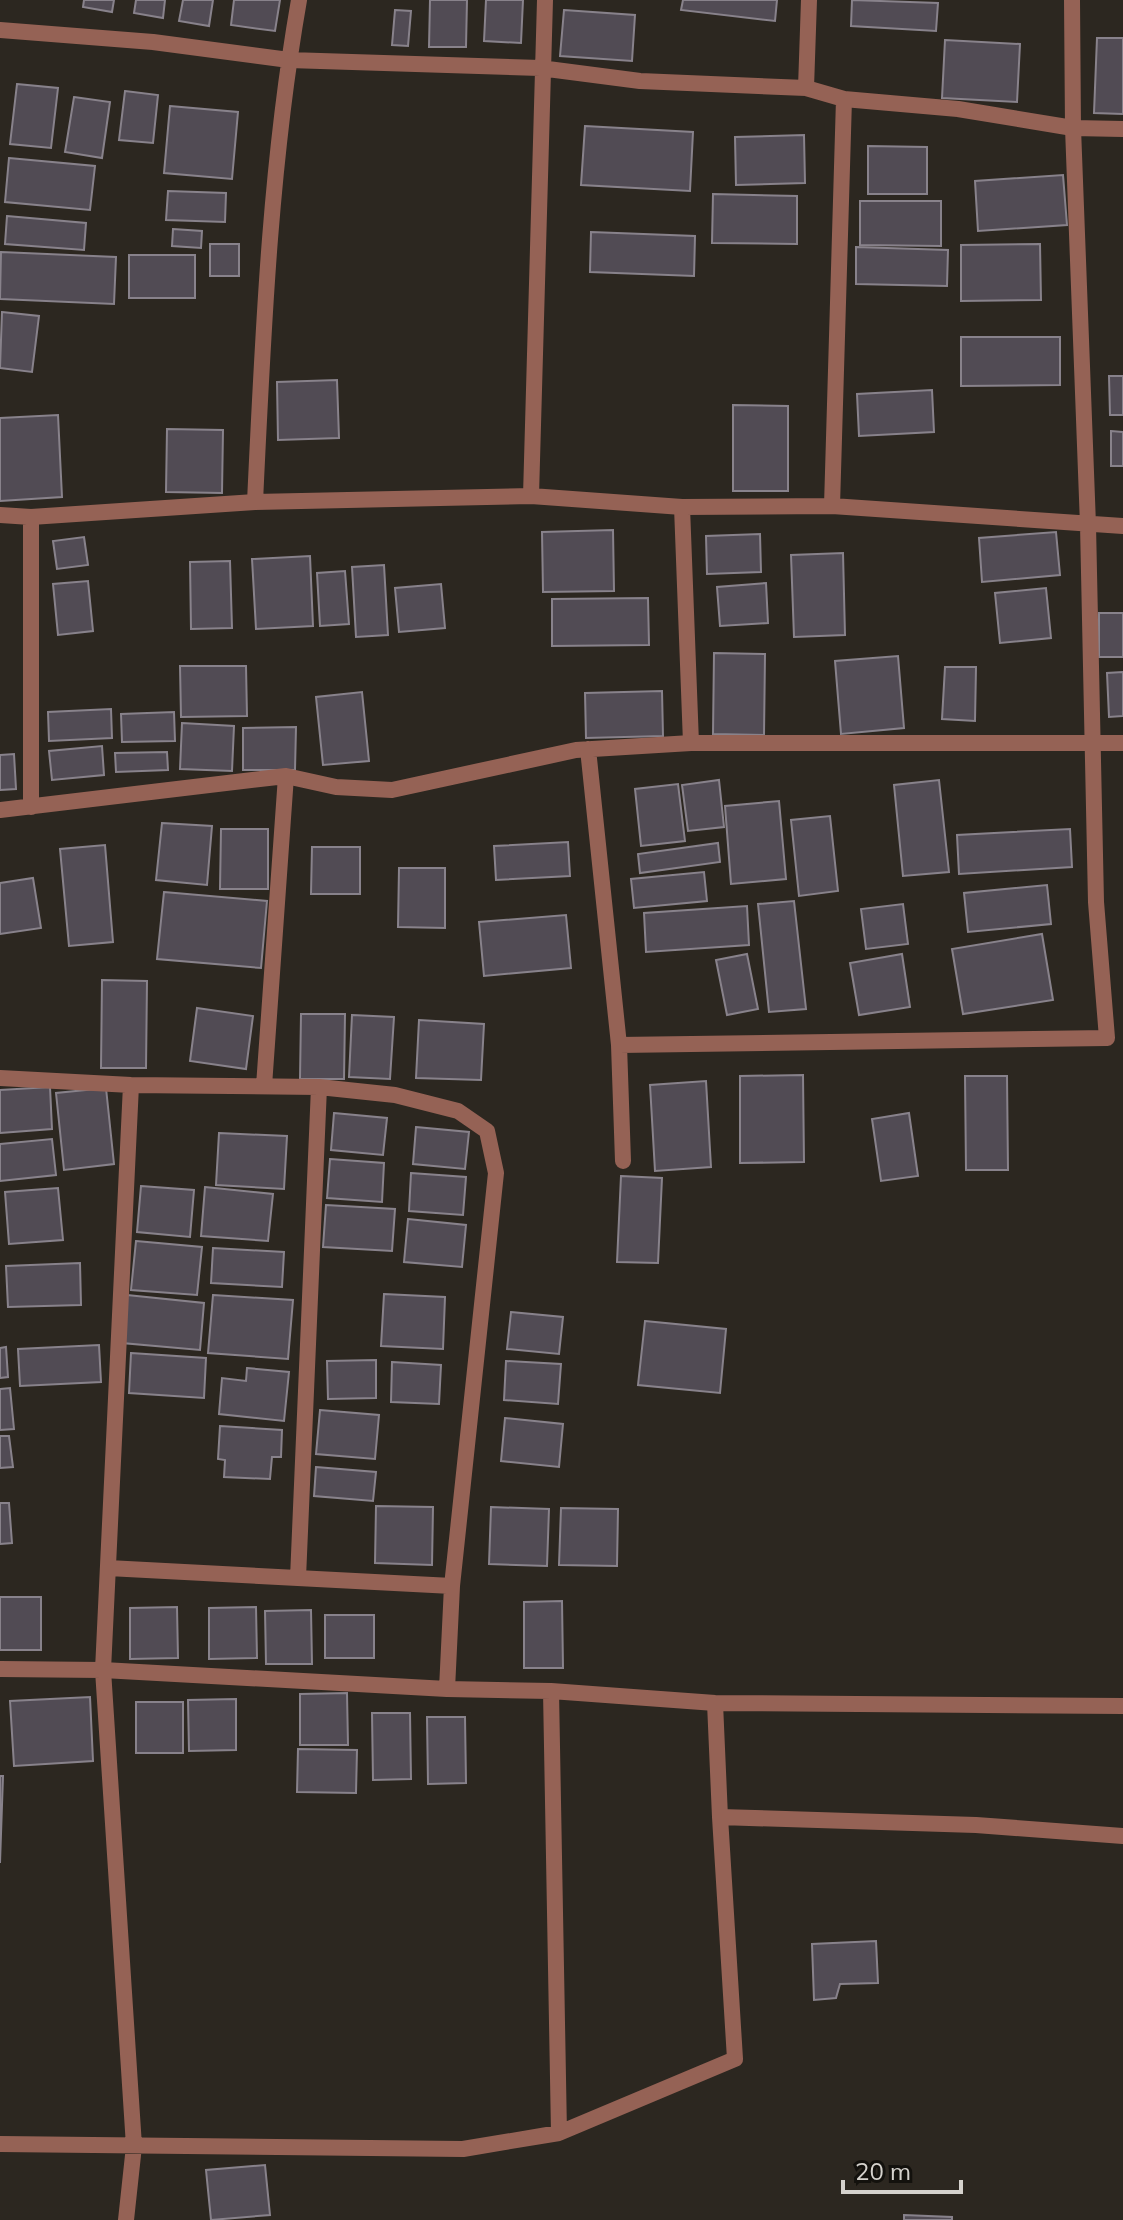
<svg xmlns="http://www.w3.org/2000/svg" width="1123" height="2220" viewBox="0 0 1123 2220" font-family="Mulish,sans-serif">
<style>
.building{fill:#514b54;stroke:#88828b;stroke-width:2}
.lines{fill:none;stroke-linecap:round;stroke-linejoin:round}
.minor{stroke:#956255;stroke-width:16}
</style>
<rect width="100%" height="100%" fill="#2c2720"/>
<path class="building" d="M84,0H114L112,12L83,7Z
M136,0H165L163,18L134,13Z
M183,0H213L209,26L179,21Z
M234,0H280L275,31L231,25Z
M430,0H467L466,47H429Z
M486,0H523L521,43L484,41Z
M683,0H777L775,21L681,10Z
M852,0L938,3L936,31L851,26Z
M395,10L411,11L408,46L392,45Z
M564,10L635,15L632,61L560,56Z
M1097,38H1123V114L1094,113Z
M945,40L1020,44L1017,102L942,98Z
M17,84L58,88L51,148L10,144Z
M125,91L158,95L153,143L119,140Z
M74,97L110,102L102,158L65,152Z
M170,106L238,112L232,179L164,173Z
M585,126L693,132L690,191L581,185Z
M804,135L805,183L736,185L735,137Z
M868,146L927,147V194H868Z
M9,158L95,166L90,210L5,202Z
M1063,175L1067,225L978,231L975,181Z
M168,191L226,193L225,222L166,220Z
M713,194L797,196V244L712,243Z
M860,201H941V246L860,245Z
M7,216L86,223L84,250L5,244Z
M173,229L202,231L201,248L172,246Z
M591,232L695,236L694,276L590,272Z
M210,244H239V276H210Z
M1040,244L1041,300L961,301V245Z
M856,247L948,250L947,286L856,284Z
M1,252L116,257L114,304L0,299Z
M129,255H195V298H129Z
M2,312L39,316L32,372L0,368Z
M961,337H1060V385L961,386Z
M1109,376H1123V415H1110Z
M337,380L339,438L278,440L277,382Z
M932,390L934,432L859,436L857,394Z
M733,405L788,406V491H733Z
M58,415L62,497L0,501V418Z
M167,429L223,430L222,493L166,492Z
M1111,431L1123,432V466H1111Z
M613,530L614,591L543,592L542,532Z
M1056,532L1060,575L982,582L979,538Z
M760,534L761,572L707,574L706,536Z
M84,537L88,565L57,569L53,541Z
M843,553L845,635L794,637L791,555Z
M310,556L313,626L256,629L252,559Z
M230,561L232,628L191,629L190,562Z
M384,565L388,635L356,637L352,567Z
M345,571L349,624L320,626L317,573Z
M88,581L93,631L58,635L53,584Z
M766,583L768,623L720,626L717,587Z
M441,584L445,628L399,632L395,588Z
M1046,588L1051,638L1000,643L995,593Z
M648,598L649,645L552,646V599Z
M1099,613H1123V657H1099Z
M714,653L765,654L764,735L713,734Z
M898,656L904,728L841,734L835,661Z
M180,666H246L247,716L181,717Z
M945,667H976L975,721L942,719Z
M1123,672V716L1109,717L1107,673Z
M662,691L663,736L586,738L585,693Z
M362,692L369,761L323,765L316,697Z
M111,709L112,738L49,741L48,712Z
M174,712L175,741L122,742L121,714Z
M182,723L234,726L232,771L180,769Z
M296,727L295,770H243V728Z
M102,746L104,775L52,780L49,751Z
M167,752L168,770L116,772L115,753Z
M14,754L16,789L0,790V755Z
M719,780L724,827L688,831L682,785Z
M939,780L949,872L903,876L894,785Z
M678,784L685,841L641,846L635,789Z
M779,801L786,879L731,884L725,806Z
M830,816L838,891L799,896L791,820Z
M162,823L212,826L207,885L156,880Z
M221,829H268V889H220Z
M1070,829L1072,867L959,874L957,835Z
M568,842L570,876L496,880L494,846Z
M718,843L720,862L640,873L638,854Z
M105,845L113,942L69,946L60,849Z
M312,847H360V894H311Z
M399,868H445V928L398,927Z
M704,872L707,901L634,908L631,879Z
M33,878L41,928L0,934V883Z
M1047,885L1051,924L968,932L964,893Z
M164,892L267,901L261,968L157,959Z
M794,901L806,1009L769,1012L758,904Z
M903,904L908,944L866,949L861,909Z
M747,906L749,945L646,952L644,913Z
M566,915L571,968L484,976L479,922Z
M1042,934L1053,1000L963,1014L952,949Z
M747,954L758,1009L727,1015L716,960Z
M902,954L910,1007L859,1015L850,963Z
M102,980L147,981L146,1068H101Z
M197,1008L253,1016L246,1069L190,1061Z
M301,1014H345L344,1079H300Z
M352,1015L394,1017L390,1079L349,1077Z
M419,1020L484,1024L481,1080L416,1078Z
M803,1075L804,1162L740,1163V1076Z
M965,1076H1007L1008,1170H966Z
M706,1081L711,1167L655,1171L650,1085Z
M50,1087L52,1129L0,1133V1090Z
M106,1088L114,1164L64,1170L56,1093Z
M334,1113L387,1118L383,1155L331,1150Z
M909,1113L918,1176L881,1181L872,1119Z
M416,1127L469,1132L465,1169L413,1164Z
M219,1133L287,1136L284,1189L216,1185Z
M52,1139L56,1175L0,1181V1144Z
M330,1159L384,1163L382,1202L327,1198Z
M411,1173L466,1177L463,1215L409,1211Z
M621,1176L662,1178L658,1263L617,1262Z
M141,1186L194,1190L190,1237L137,1232Z
M205,1187L273,1194L268,1241L201,1236Z
M58,1188L63,1240L9,1244L5,1192Z
M326,1205L395,1209L392,1251L323,1247Z
M408,1219L466,1225L462,1267L404,1262Z
M136,1241L202,1247L197,1295L131,1290Z
M213,1248L284,1252L282,1287L211,1283Z
M80,1263L81,1305L8,1307L6,1266Z
M384,1294L445,1297L443,1349L381,1346Z
M127,1295L204,1303L200,1350L122,1343Z
M213,1295L293,1300L288,1359L208,1353Z
M511,1312L563,1317L559,1354L507,1349Z
M645,1321L726,1329L720,1393L638,1385Z
M99,1345L101,1382L20,1386L18,1349Z
M6,1347L8,1377L0,1378V1348Z
M131,1353L206,1358L204,1398L129,1393Z
M376,1360V1398L328,1399L327,1361Z
M506,1361L561,1364L558,1404L504,1400Z
M392,1362L441,1365L439,1404L391,1402Z
M247,1368L289,1372L284,1421L219,1414L222,1378L246,1381Z
M10,1388L14,1429L0,1430V1389Z
M320,1410L379,1415L375,1459L316,1454Z
M505,1418L563,1424L559,1467L501,1461Z
M220,1426L282,1430L281,1457H272L270,1479L224,1477L225,1460L218,1459Z
M0,1436H9L13,1467L0,1468Z
M316,1467L376,1472L373,1501L314,1496Z
M0,1503H9L12,1543L0,1544Z
M376,1506L433,1507L432,1565L375,1563Z
M491,1507L549,1509L547,1566L489,1564Z
M561,1508L618,1509L617,1566L559,1565Z
M0,1597H41V1650H0Z
M562,1601L563,1668H524V1602Z
M177,1607L178,1658L130,1659V1608Z
M256,1607L257,1658L209,1659V1608Z
M311,1610L312,1664H266L265,1611Z
M325,1615H374V1658H325Z
M347,1693L348,1745H300V1694Z
M90,1697L93,1761L14,1766L10,1701Z
M236,1699V1750L189,1751L188,1700Z
M136,1702H183V1753H136Z
M372,1713H410L411,1779L373,1780Z
M427,1717H465L466,1783L428,1784Z
M298,1749L357,1750L356,1793L297,1792Z
M0,1776H3L0,1863Z
M876,1941L878,1983L840,1984L836,1998L814,2000L812,1944Z
M265,2165L270,2215L211,2220L206,2170Z
M904,2215L952,2217V2220H904Z"/>
<g class="lines">
<path class="minor" d="M1072,0L1073,128L1123,129
M0,30L153,42L289,60L540,68L640,81L806,88L844,99L958,109L1073,128L1088,525L1096,902L1107,1038L619,1045
M806,88L809,0
M531,496L545,0
M255,502C263,335 270,165 299,0
M832,506L844,99
M682,507L691,743
M0,515L31,517L255,502L531,496L682,507L832,506L1123,526
M588,749L619,1045L623,1161
M31,807V517
M0,810L286,776L336,787L392,790L576,750L691,743H1123
M0,1078L131,1085L319,1087L395,1095L458,1111L487,1131L496,1173L452,1586L447,1689L551,1691L715,1703L1123,1706
M264,1086L286,776
M108,1568L452,1586
M298,1578L319,1087
M0,1669L103,1670L131,1085
M715,1703L720,1817L976,1825L1123,1836
M559,2133L735,2059L720,1817
M0,2144L463,2149L559,2133L551,1691
M126,2220L134,2146L103,1670L447,1689"/>
</g>
<path d="M843 2180v12h118v-12" fill="none" stroke="#d5d2cd" stroke-width="4"/>
<text x="855" y="2180" font-size="24" fill="#d5d2cd" stroke="#13110d" stroke-width="6" paint-order="stroke">20 m</text>
</svg>
